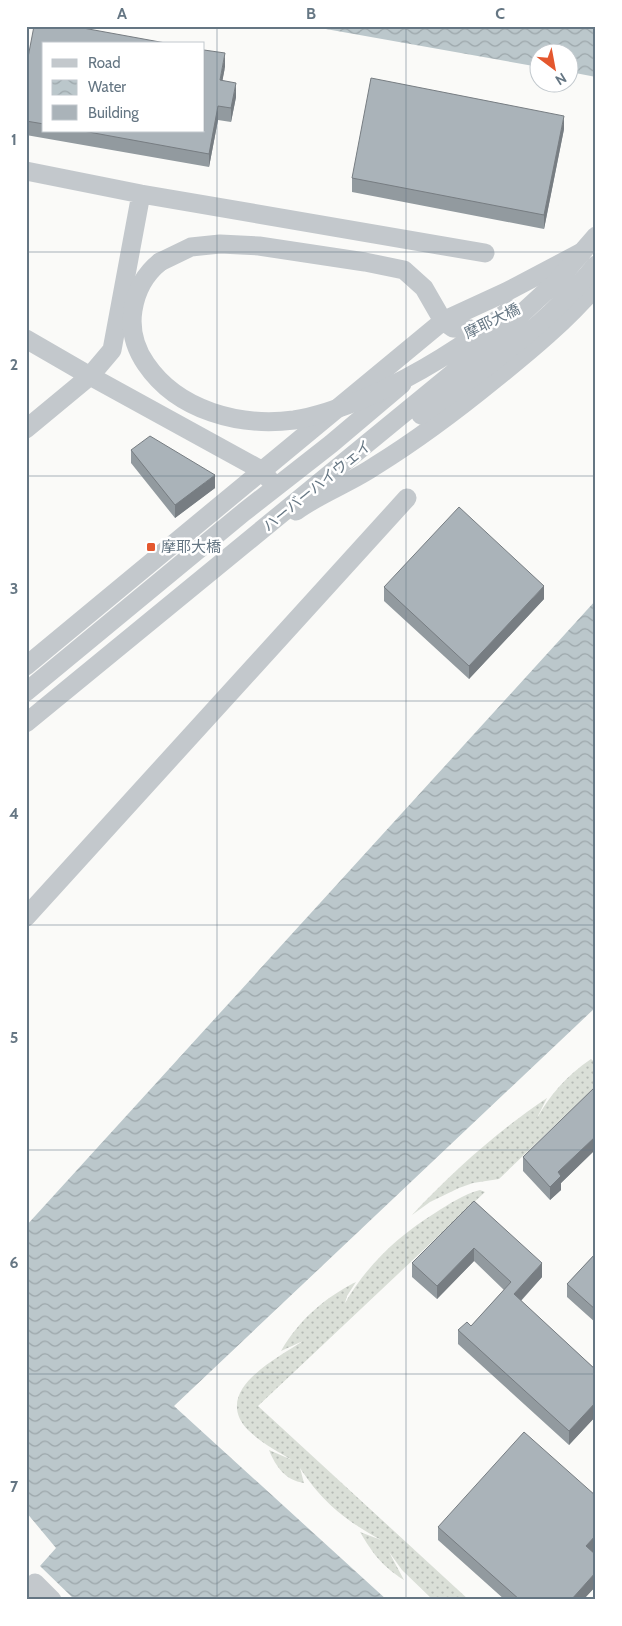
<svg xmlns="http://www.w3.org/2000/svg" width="622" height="1626" viewBox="0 0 622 1626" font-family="Cabin,'Noto Sans JP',sans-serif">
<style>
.grass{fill:url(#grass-dots)}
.water{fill:url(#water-waves)}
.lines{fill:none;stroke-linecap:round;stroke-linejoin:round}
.minor{stroke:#c3c8cc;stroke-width:19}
.minor-bridge{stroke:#c3c8cc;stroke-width:19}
.wall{fill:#929a9f}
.shaded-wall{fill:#777d82}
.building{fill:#aab3b9;stroke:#777d82}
.grid{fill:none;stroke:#657683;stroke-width:1;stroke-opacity:0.55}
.poi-dot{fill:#e4572e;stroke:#fff;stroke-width:2}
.labels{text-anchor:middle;stroke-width:5;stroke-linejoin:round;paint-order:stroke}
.street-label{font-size:15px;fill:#657683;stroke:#fff}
.poi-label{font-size:15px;fill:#657683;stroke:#fff;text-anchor:start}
.neatline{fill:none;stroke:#657683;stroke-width:2}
.grid-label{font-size:16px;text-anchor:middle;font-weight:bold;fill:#657683}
</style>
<defs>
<pattern id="grass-dots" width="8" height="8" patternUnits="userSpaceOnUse" patternTransform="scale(1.25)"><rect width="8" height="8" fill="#dadfd7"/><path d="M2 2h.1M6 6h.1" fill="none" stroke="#b4b9b4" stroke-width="1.8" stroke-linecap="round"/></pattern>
<pattern id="water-waves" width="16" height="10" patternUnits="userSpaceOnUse" patternTransform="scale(1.25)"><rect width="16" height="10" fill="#bbc7cb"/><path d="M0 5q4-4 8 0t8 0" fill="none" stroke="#9ca6aa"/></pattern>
</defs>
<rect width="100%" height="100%" fill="#fafaf8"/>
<path class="grass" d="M591,1059L596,1063V1086L499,1179L473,1183L459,1188L430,1202L412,1215C453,1171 498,1131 547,1098L536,1120C549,1096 567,1075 591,1059Z
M480,1190L485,1192L258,1406L469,1600H433L402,1570L389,1552L404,1580C382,1566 373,1554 360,1532L381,1540C345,1520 323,1503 300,1468L304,1483C285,1480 276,1467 269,1450L292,1460C277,1451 260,1442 248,1430C211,1391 276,1359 303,1341L281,1351C299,1320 324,1298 356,1282L347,1296L345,1303C367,1265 398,1236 435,1213C449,1204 464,1194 480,1190Z"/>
<path class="water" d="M309,26H596V77L570,72V52H540L539,67Z
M596,600V1007L174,1406L387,1600H75L40,1566L56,1548L26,1512V1226Z"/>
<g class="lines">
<path class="minor" d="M26,171L141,194L485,253
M160,262L191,247L220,244L259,246L365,262L404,270L424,288L443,321L453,328L471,329
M26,339L90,376L112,350L141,194
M26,429L90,376L261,470L269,479
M296,511C321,493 350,483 375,466C417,440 457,410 495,379C531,350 566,321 596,286
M26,666L443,321L506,292L582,252
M26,692L244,512L331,444L402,384
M26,917L407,498
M26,1591L35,1583L52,1600"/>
<path class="minor-bridge" d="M160,262C145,274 136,291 133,310C130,329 135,348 146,364C178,411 240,427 294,420C320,416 346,406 370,396C421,373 467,344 511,309
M421,415C483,370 547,325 596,265
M26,723L492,341L557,281L596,236"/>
</g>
<path class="wall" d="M44,44V131H204L225,67L222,81L236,97L231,122L218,120L209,167L26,135V68Z
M564,129L544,229L352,192V178Z
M131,450L215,488L175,518L131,463Z
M384,587L544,599L469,679L384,601Z
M596,1086V1149L561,1183V1190L550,1200L523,1171V1157Z
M474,1201L542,1277L521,1301L596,1370V1416L569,1445L458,1344V1330L471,1326L504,1290L474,1261L437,1299L412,1277V1263Z
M596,1253V1323L567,1297V1284Z
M596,1496V1549L593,1552L596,1555V1586L583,1600H505L438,1540V1527Z"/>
<path class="shaded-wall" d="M225,53V67L220,94V80Z
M236,83V97L231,122V108Z
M218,106V120L209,167V154Z
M564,116V129L544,229V215Z
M215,475V488L175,518V505Z
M544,586V599L469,679V666Z
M596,1136V1149L561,1183V1190L550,1200V1187L558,1172Z
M474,1248V1261L437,1299V1286Z
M542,1263V1277L514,1308V1294Z
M596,1402V1416L569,1445V1431Z
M596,1535V1549L586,1560V1546Z
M596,1572V1586L583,1600H571Z"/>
<path class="building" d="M34,26H72L171,44H44V124L26,121V68Z
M204,50L225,53L220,80L236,83L231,108L218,106L209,154L83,131H204Z
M371,78L564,116L544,215L352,178Z
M150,436L215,475L175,505L131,450Z
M459,507L544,586L469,666L384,587Z
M596,1086V1136L558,1172L561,1176L550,1187L523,1157Z
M474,1201L542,1263L514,1294L596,1370V1402L569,1431L458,1330L467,1322L471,1326L511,1282L474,1248L437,1286L412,1263Z
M596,1253V1310L567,1284Z
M524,1432L596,1496V1535L586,1546L596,1555V1572L571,1600H520L438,1527Z"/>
<path class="grid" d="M217,26V1600M406,26V1600M26,252H596M26,476H596M26,701H596M26,925H596M26,1150H596M26,1374H596"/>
<rect class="poi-dot" x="146" y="542" width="10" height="10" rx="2.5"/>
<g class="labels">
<g class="street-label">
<text transform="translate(492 321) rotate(-26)" y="5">摩耶大橋</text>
<text transform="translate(317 486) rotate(-39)" y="5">ハーバーハイウェイ</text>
</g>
<g class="poi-label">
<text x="161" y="552">摩耶大橋</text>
</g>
</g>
<rect width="622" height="1626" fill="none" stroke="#ffffff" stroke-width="55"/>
<rect x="42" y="42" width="162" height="90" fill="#ffffff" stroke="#c1c8cd"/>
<rect x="52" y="59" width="25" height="8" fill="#c3c8cc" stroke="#c1c8cd"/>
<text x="88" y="68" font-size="15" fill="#657683">Road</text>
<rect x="52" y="80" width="25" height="15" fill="url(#water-waves)" stroke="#c1c8cd"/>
<text x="88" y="92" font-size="15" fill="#657683">Water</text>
<rect x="52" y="105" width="25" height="15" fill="#aab3b9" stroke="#c1c8cd"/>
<text x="88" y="118" font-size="15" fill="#657683">Building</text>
<g transform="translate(554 68) rotate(148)"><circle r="24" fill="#ffffff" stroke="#c1c8cd"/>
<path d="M0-4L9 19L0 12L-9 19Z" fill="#e4572e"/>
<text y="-8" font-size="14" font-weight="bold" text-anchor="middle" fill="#657683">N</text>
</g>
<rect x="28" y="28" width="566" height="1570" class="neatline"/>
<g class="grid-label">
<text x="122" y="19">A</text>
<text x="311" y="19">B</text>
<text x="500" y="19">C</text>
<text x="14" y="145">1</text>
<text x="14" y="370">2</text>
<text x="14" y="594">3</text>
<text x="14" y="819">4</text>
<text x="14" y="1043">5</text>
<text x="14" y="1268">6</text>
<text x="14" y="1492">7</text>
</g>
</svg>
